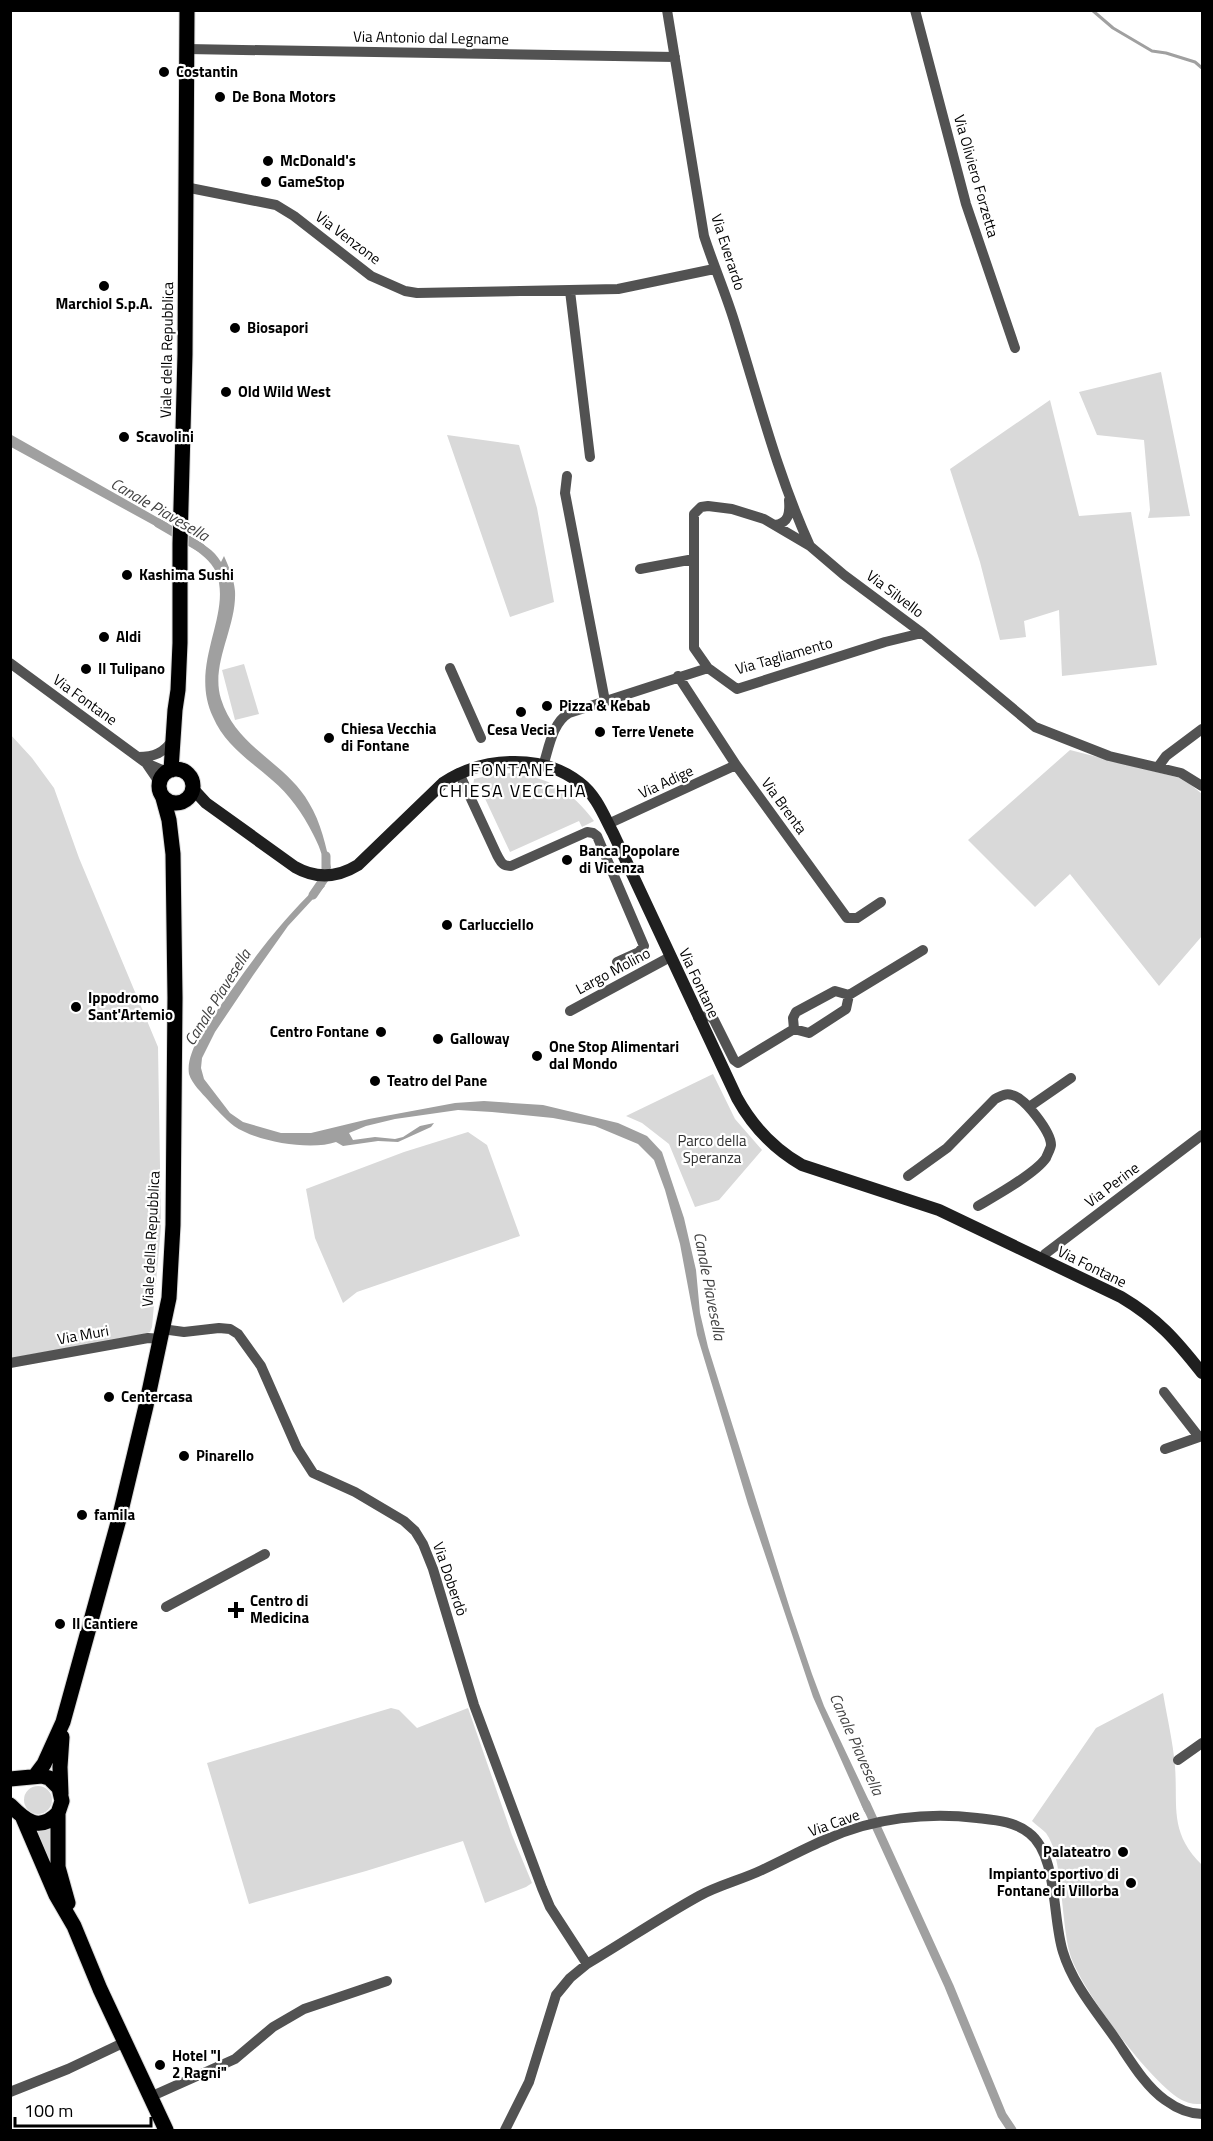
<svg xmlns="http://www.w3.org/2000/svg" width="1213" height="2141" viewBox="0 0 1213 2141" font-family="'Titillium Web',sans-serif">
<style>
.green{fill:#d9d9d9}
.water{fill:#a0a0a0}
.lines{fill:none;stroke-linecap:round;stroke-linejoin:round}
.stream{stroke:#a0a0a0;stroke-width:3}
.canal{stroke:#a0a0a0;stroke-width:9}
.primary-casing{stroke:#dbdbdb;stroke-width:17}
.street{stroke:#525252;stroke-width:10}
.secondary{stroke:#1f1f1f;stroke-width:12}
.primary{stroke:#000;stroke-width:15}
.poi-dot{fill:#000;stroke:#fff;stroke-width:2}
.labels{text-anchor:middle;stroke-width:4.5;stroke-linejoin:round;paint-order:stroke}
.street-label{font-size:15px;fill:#000;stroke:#fff}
.poi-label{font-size:15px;font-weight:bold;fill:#000;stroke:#fff;text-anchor:start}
.park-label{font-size:15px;fill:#303030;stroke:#fff}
.water-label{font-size:16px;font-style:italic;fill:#414141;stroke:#fff}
.quarter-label{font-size:18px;letter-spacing:1.5px;fill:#000;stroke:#fff}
</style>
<rect width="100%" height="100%" fill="#fff"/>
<path class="green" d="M1161,372L1190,516L1148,518L1150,510L1144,440L1097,435L1079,392Z
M1050,400L1079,516L1131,512L1157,665L1062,676L1059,610L1024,621L1026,637L1000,640L980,562L950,469Z
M447,435L519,445L537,508L554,602L510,617Z
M244,664L259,714L235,720L222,670Z
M10,734L32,758L54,788L79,858L158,1047L161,1227L152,1327L150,1332L141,1335L11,1358Z
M1070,750L1184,779L1202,794V936L1159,986L1070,874L1035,907L968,840Z
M510,773C547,776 572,791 594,821L582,827L579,821L510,852L481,790L476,792L473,786L474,779L491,775Z
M713,1074L735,1119L762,1150L719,1200L695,1207L669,1144L642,1123L626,1116Z
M468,1132L487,1145L520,1236L357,1292L343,1303L315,1238L306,1189L404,1152Z
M1163,1693C1167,1717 1173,1742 1175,1766C1178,1808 1169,1832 1202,1865V2104C1196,2104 1190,2104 1184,2101C1154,2088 1079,1987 1070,1954C1061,1924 1063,1855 1046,1833C1042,1829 1036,1825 1032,1821L1096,1728Z
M391,1708L399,1710L417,1728L468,1708L512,1835L532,1883L526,1887L485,1903L463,1841L366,1871L249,1904L207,1763Z
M24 1800a14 14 0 1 1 28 0a14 14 0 1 1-28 0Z
M51,1828L54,1870L35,1831Z"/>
<path class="water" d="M10,434L169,524L168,533L11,447Z
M190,536C202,543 214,550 221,562L224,556C229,567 234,579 235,591C237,627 210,664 221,699C237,749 286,762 309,803C321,822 326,847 331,868L323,869C324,856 319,846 313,834C303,814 289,794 272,780C249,760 225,745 213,717C188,664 233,615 216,572C211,561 200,553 190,546Z
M318,886H325L288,926L254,974L215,1032L202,1058L201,1068L204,1079L230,1113L243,1122L281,1133H311L369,1119L455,1103L484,1101L543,1105L618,1123L647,1136L662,1152L684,1218L696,1270L700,1313L708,1347L791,1612L812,1674L824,1706L870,1803L873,1814L867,1815L864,1811L813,1697L748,1504L697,1335L680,1244L665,1190L654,1160L638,1144L595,1126L553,1118L492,1112L458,1110L395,1119L366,1126L349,1133L353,1140L375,1137L395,1139L403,1137L420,1126L434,1123L431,1127L398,1142L378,1141L343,1146L336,1142C311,1151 257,1142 234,1126C225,1119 216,1109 208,1100C202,1093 192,1084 189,1074C187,1062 193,1049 198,1038C235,985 270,931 318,886Z"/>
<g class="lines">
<path class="stream" d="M1092,10L1113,28L1152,51L1166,53L1195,62L1202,68"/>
<path class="canal" d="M158,523L201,548
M313,895L326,876V856
M866,1804L949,1986L1002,2115L1012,2130"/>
<defs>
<path id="primary" d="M159 786a17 17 0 1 1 34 0a17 17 0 1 1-34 0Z
M171,770L175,710L178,690L180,643V544L185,354L187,10
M35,1776L44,1764L63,1722L119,1519L146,1406L169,1298L173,1225L175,998L173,854L169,820L163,798
M10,1779L42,1776L49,1778L59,1788L62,1801L58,1813V1867L68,1903
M61,1794L60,1767L62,1737
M10,1805C25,1820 39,1833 58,1813
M23,1818L56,1895L74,1926L100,1989L166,2130"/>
</defs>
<use href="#primary" class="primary-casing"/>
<path class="street" d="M667,10L704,236C714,267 727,296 736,327C759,401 778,476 810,546
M915,10L966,204L1015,348
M187,49L675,57
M185,187L276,205L294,216L371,276L405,291L417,293L618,289L714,269
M570,291L590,457
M567,476L565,493L605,701
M775,525C789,523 790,513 789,500
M640,569L694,559
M922,633L885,642L737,689L708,668L694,648V514L701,507L708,506L732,509L764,519L810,546L844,575L922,633L1035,727L1109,756L1181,773L1202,786
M10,663L146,763L167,772
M450,668L481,738
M678,676L736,765L847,918H857L881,902
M138,757C155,757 163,753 174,739
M146,763L159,782
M543,766C549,748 552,723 569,713L708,668
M1158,767L1166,756L1202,729
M459,773L497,855C501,862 502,866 511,866L587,832L593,833L597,836L644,946L639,952L617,962
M608,824L736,765
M835,991L849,995L846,1009L809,1033L794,1029L793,1018L796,1012Z
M849,995L923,950
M570,1011L670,957
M698,1017L710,1016L714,1020L734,1060L738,1063L794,1029
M1029,1107L1071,1078
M908,1176L947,1148L995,1099C1001,1096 1005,1093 1012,1095C1025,1098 1051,1132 1051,1145C1051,1148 1047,1155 1046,1158C1035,1174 995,1196 978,1206
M1043,1259L1045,1254L1202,1135
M162,1329L184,1332L219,1328L230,1329L238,1334L261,1366L297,1448L313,1473L355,1492L404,1521L415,1531L423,1544L433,1569L474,1705L542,1888L550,1907L587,1964
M10,1363L148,1338L161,1339
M1164,1392L1199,1437
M1165,1449L1202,1436
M166,1607L265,1554
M1178,1760L1202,1743
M10,2092L68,2069L125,2042
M150,2097L235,2059L273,2027L304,2009L387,1981
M505,2130L529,2082L556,1995L570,1978L587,1964C624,1942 661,1917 699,1896C719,1885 741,1880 762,1870C784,1860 805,1848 827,1839C873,1818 927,1812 977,1818C995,1820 1014,1821 1029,1833C1058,1855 1052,1918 1063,1952C1073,1985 1097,2012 1117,2041C1130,2060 1145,2086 1165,2100C1176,2108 1189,2114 1202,2114"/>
<path class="secondary" d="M194,790L206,803L295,867C316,879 337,878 358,865L443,783C482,757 542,753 580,783C596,795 604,816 613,833L737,1098C753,1127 774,1149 802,1165L939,1210L1121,1297C1158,1319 1176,1340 1202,1373"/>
<use href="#primary" class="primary"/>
</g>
<g class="poi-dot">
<circle cx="164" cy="72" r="6"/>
<circle cx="220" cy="97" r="6"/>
<circle cx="268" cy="161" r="6"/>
<circle cx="266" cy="182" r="6"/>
<circle cx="104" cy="286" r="6"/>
<circle cx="235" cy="328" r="6"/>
<circle cx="226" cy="392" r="6"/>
<circle cx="124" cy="437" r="6"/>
<circle cx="127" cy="575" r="6"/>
<circle cx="104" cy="637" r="6"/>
<circle cx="86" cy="669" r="6"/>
<circle cx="547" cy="706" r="6"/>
<circle cx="521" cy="712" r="6"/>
<circle cx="600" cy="732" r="6"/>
<circle cx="329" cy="738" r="6"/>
<circle cx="567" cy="860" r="6"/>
<circle cx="447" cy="925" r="6"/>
<circle cx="76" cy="1007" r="6"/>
<circle cx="381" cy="1032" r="6"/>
<circle cx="438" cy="1039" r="6"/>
<circle cx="537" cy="1056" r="6"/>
<circle cx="375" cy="1081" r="6"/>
<circle cx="109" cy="1397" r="6"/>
<circle cx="184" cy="1456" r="6"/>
<circle cx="82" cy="1515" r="6"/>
<path d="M233 1601h6v6h6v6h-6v6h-6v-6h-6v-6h6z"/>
<circle cx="60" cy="1624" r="6"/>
<circle cx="1123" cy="1852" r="6"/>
<circle cx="1131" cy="1883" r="6"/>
<circle cx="160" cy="2065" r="6"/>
</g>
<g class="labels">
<g class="street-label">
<text transform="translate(431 38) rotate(1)" y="5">Via Antonio dal Legname</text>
<text transform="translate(976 176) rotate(74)" y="5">Via Oliviero Forzetta</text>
<text transform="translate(348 238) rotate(37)" y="5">Via Venzone</text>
<text transform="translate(728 252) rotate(72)" y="5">Via Everardo</text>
<text transform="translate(167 350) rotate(-89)" y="5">Viale della Repubblica</text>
<text transform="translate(895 594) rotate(37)" y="5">Via Silvello</text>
<text transform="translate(784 656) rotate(-16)" y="5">Via Tagliamento</text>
<text transform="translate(85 700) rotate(36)" y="5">Via Fontane</text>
<text transform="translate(666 782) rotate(-25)" y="5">Via Adige</text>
<text transform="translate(784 806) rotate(54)" y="5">Via Brenta</text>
<text transform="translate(613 971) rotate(-28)" y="5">Largo Molino</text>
<text transform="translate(699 983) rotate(65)" y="5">Via Fontane</text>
<text transform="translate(1112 1185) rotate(-37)" y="5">Via Perine</text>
<text transform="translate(151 1239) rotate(-87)" y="5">Viale della Repubblica</text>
<text transform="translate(1092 1267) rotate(26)" y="5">Via Fontane</text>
<text transform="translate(83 1335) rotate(-10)" y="5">Via Muri</text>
<text transform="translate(450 1579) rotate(71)" y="5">Via Doberdò</text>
<text transform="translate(834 1823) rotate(-20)" y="5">Via Cave</text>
</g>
<g class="poi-label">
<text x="176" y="77">Costantin</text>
<text x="232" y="102">De Bona Motors</text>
<text x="280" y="166">McDonald's</text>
<text x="278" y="187">GameStop</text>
<text x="104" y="309" text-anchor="middle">Marchiol S.p.A.</text>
<text x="247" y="333">Biosapori</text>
<text x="238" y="397">Old Wild West</text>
<text x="136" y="442">Scavolini</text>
<text x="139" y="580">Kashima Sushi</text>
<text x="116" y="642">Aldi</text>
<text x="98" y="674">Il Tulipano</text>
<text x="559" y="711">Pizza &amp; Kebab</text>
<text x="341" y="734">Chiesa Vecchia<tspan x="341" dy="17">di Fontane</tspan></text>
<text x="521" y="735" text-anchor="middle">Cesa Vecia</text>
<text x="612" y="737">Terre Venete</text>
<text x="579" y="856">Banca Popolare<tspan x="579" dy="17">di Vicenza</tspan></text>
<text x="459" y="930">Carlucciello</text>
<text x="88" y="1003">Ippodromo<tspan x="88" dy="17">Sant'Artemio</tspan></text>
<text x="369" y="1037" text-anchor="end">Centro Fontane</text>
<text x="450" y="1044">Galloway</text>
<text x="549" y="1052">One Stop Alimentari<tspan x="549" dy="17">dal Mondo</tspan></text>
<text x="387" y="1086">Teatro del Pane</text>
<text x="121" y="1402">Centercasa</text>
<text x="196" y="1461">Pinarello</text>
<text x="94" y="1520">famila</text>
<text x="250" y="1606">Centro di<tspan x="250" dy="17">Medicina</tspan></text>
<text x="72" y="1629">Il Cantiere</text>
<text x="1111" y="1857" text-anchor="end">Palateatro</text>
<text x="1119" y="1879" text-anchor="end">Impianto sportivo di<tspan x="1119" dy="17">Fontane di Villorba</tspan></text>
<text x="172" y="2061">Hotel "I<tspan x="172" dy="17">2 Ragni"</tspan></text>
</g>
<g class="park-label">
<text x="712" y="1146">Parco della<tspan x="712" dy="17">Speranza</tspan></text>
</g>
<g class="water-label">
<text transform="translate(160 509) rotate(30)" y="6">Canale Piavesella</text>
<text transform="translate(217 997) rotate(-58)" y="6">Canale Piavesella</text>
<text transform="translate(710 1286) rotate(79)" y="6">Canale Piavesella</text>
<text transform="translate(857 1744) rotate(66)" y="6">Canale Piavesella</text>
</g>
<g class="quarter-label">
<text x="513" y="776">FONTANE<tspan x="513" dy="21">CHIESA VECCHIA</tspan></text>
</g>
</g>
<rect width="1213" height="2141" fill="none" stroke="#000000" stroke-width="24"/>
<path d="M15 2117v9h136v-9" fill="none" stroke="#000000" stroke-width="3"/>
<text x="24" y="2117" font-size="18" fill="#000000" stroke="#ffffff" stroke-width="4.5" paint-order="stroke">100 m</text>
</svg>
